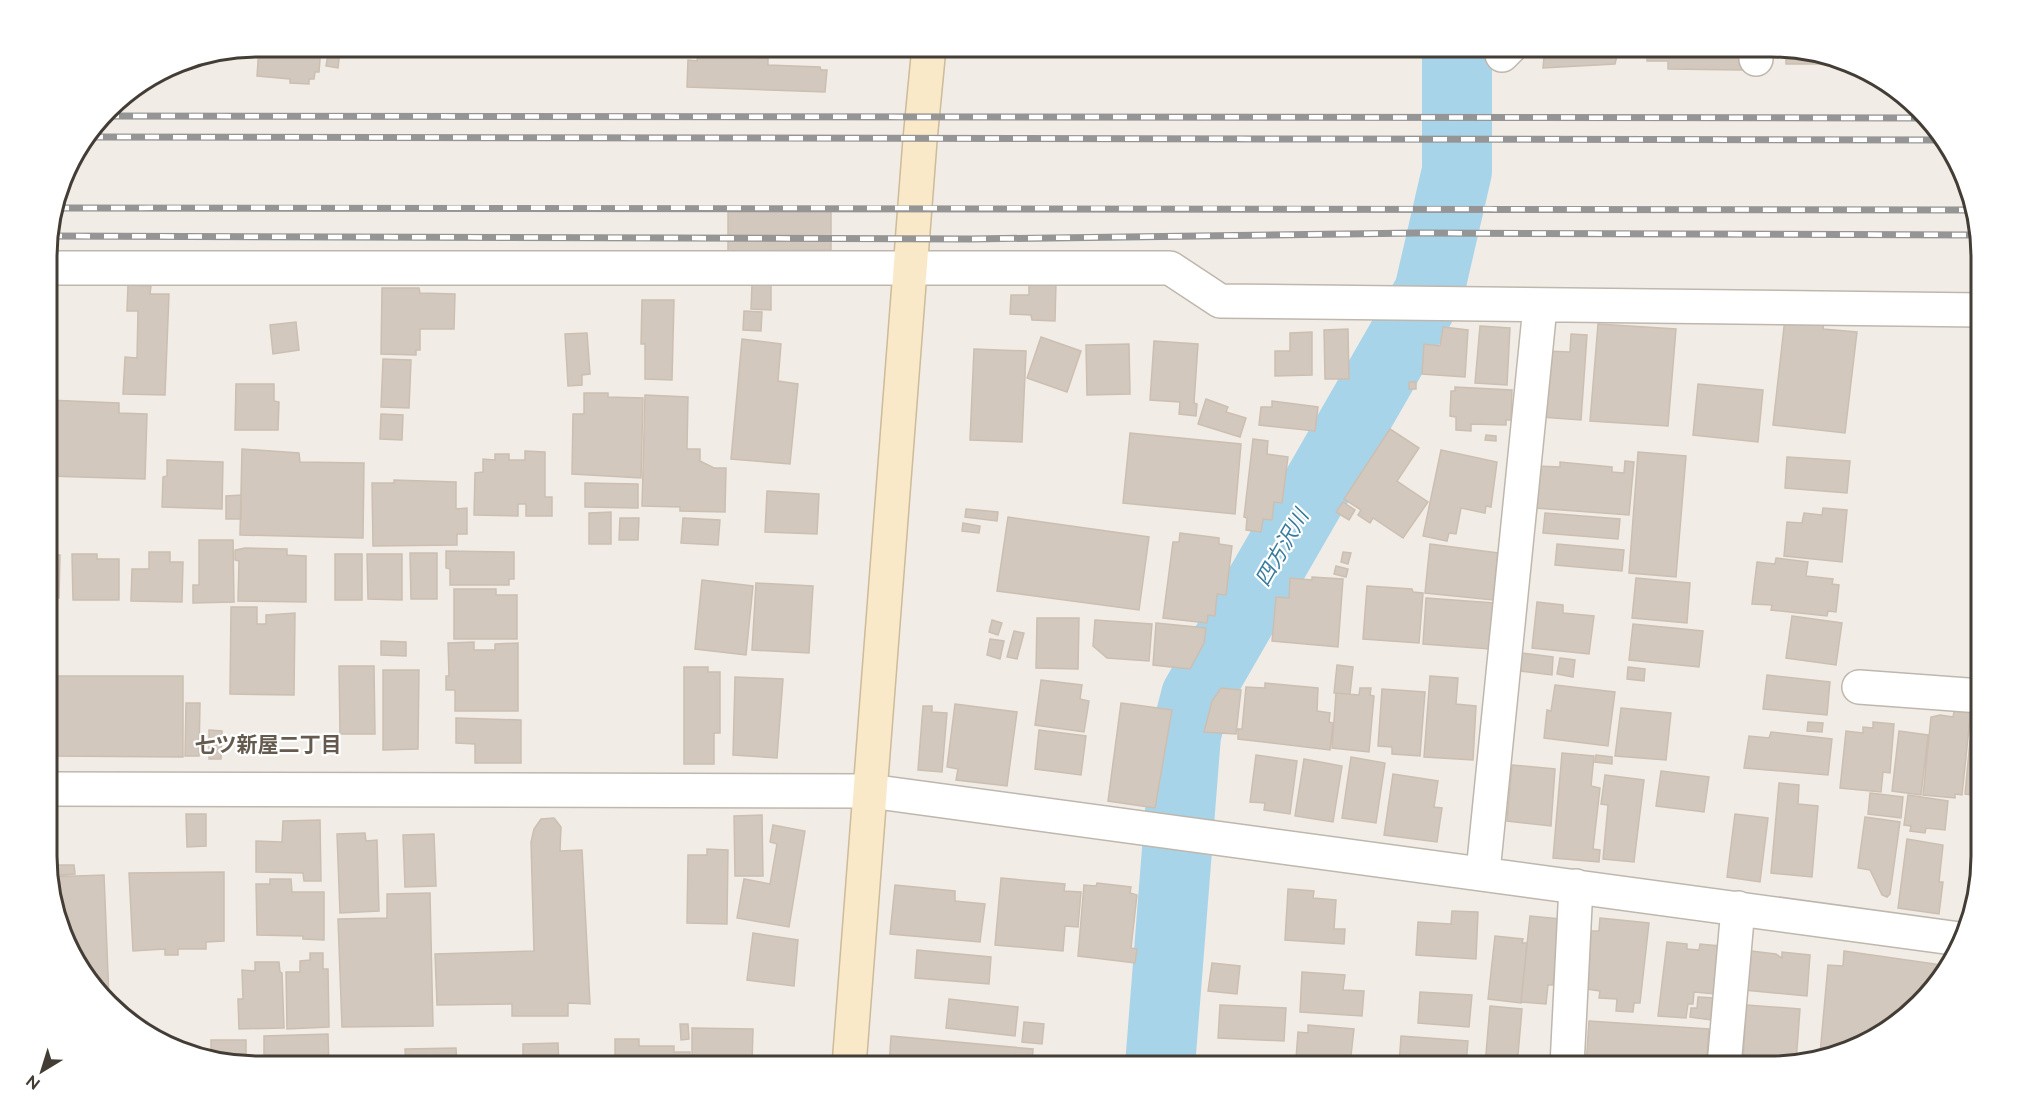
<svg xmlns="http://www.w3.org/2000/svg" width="2028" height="1113" viewBox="0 0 2028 1113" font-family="Raleway,'Noto Sans JP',sans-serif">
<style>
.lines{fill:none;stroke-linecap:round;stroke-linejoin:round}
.river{stroke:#a8d4e9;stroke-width:70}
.building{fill:#d2c8bd;stroke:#ccbfb1;stroke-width:1.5}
.street-casing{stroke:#bfb7ad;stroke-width:36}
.secondary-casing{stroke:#cdbb9a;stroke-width:36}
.street{stroke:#fff;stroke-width:33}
.secondary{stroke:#f9e9c8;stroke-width:33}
.rail-casing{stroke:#959595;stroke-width:7}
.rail{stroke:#fff;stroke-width:4.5;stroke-dasharray:14;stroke-linecap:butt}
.labels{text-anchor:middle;stroke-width:4.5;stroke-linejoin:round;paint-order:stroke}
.water-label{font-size:21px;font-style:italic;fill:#387b9d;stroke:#fff}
.neighbourhood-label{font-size:21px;font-weight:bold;fill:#655a4e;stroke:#fff}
.rim{fill:none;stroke:#433d36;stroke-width:3}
</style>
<rect width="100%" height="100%" fill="#f1ede6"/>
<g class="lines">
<path class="river" d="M1160,1066L1186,735L1196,696L1429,292L1457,171V47"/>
</g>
<path class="building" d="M259,47H321L319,72H315L314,79H309V84L290,83V79L257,76Z
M1153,47H1244L1245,50L1154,57Z
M1545,47H1619L1615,64L1543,68Z
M1648,47H1743L1742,70L1668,69V61H1647Z
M329,49L340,50L338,68L326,66Z
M732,49L756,50V58H768V65L820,67L821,70H827L825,92L687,87L688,60L697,61L698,52H717L716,57H731Z
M1786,50L1839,64H1786Z
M728,209H831V250L728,251Z
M1029,282L1056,283L1055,321L1032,320L1031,315L1010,314L1011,295H1029Z
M128,285L151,286L150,294H169L165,395L123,394L125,357L137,358L138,311H127Z
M752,285H771V310L751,309Z
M382,288H419L420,293L455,294L454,329H420V350H416V355L381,354Z
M642,300H674L672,380L645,379V344H641Z
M744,311L762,312L761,331L743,330Z
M1785,318L1824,322L1823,329L1857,332L1845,433L1773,425Z
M296,322L299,350L273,354L270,325Z
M1598,324L1676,329L1668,426L1590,421Z
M1480,326L1510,328L1507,385L1475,383Z
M1443,327L1468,330L1465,377L1422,374L1424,344L1440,346Z
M1348,329L1349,379H1325L1324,330Z
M1312,332V375L1275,376V351H1290V333Z
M587,333L590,374L582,375V385L568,386L565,334Z
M1571,334L1587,335L1581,420L1541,417L1546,351L1570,352Z
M1041,337L1081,351L1067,392L1027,378Z
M742,339L781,344L778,381L798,384L790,464L731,459Z
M1154,341L1198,344L1194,403L1197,404L1196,416L1179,414L1180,402L1150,400Z
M1129,344L1130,394L1087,395L1086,345Z
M974,349L1026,351L1022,442L970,440Z
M383,359L411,360L409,408L381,407Z
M1409,382H1416V389H1409Z
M236,384H274V401L279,402L278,430H235Z
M1698,384L1763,390L1758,442L1693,435Z
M1455,387L1512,390L1511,420H1506V425L1471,424V431L1456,430V417L1450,416L1451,391H1455Z
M584,393H608V397L643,398L641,478L572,474L573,414H584Z
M645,395L688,397L687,449H700V461L714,468H726L725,512L680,511V507L642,506Z
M1206,399L1228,407L1226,412L1246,418L1240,437L1198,424Z
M48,400L119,403V413L147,414L145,479L48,476Z
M1272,401L1318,407L1315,431L1259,425L1261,407H1272Z
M381,414L403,415L402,440L380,439Z
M1390,429L1419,448L1397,481L1428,502L1403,538L1373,518L1370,523L1358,515L1361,510L1344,499Z
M1130,433L1241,444L1235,514L1123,503Z
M1486,435L1496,436V441L1485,440Z
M1253,439L1268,441L1267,454L1288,457L1282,503L1274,502L1272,520L1263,519L1261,532L1246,530L1247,518L1244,517Z
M242,449L299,453L300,462L364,463L363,538L240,535Z
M1441,450L1497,462L1491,507L1486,506L1485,513L1461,508L1456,534L1449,533L1447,541L1423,536Z
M525,451L545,452V497H552V516H526V504H518V516L474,515L475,473L483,472V459L495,460V454H509V460H525Z
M1638,452L1686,456L1676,577L1629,573Z
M1787,457L1850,461L1847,493L1785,488Z
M167,460L223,462L222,509L162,507L163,477L167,476Z
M1625,461L1634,462L1629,515L1535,508L1538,466L1560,467V462L1612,467V472L1624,473Z
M394,480L456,482V509L467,508V534H457V545L373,546L372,483H394Z
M585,483L638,484V508L585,507Z
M767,491L819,494L817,534L765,532Z
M241,495V519H226V496Z
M1343,502L1355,510L1349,520L1336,512Z
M1823,508L1847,510L1842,562L1784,556L1787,522L1802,523L1804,513L1822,515Z
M966,509L998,512L997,521L965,517Z
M611,512V544H589V513Z
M1545,513L1620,519L1618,539L1543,533Z
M1008,517L1149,537L1139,610L997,591Z
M620,518H639L638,540H619Z
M683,518L720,520L718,545L681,543Z
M963,523L980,526L979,533L962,531Z
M1180,533L1219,538V544L1232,546L1226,595L1217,594L1215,616L1208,615L1207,623L1163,618L1173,542H1179Z
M199,540H233L234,602L193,603V585H199Z
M1430,544L1498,553L1493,600L1425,593Z
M1557,544L1624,550L1622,571L1555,565Z
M245,548L287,549V555L306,556V602L238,601L239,561L235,560V550Z
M446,551L514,552V579H509V585H450V569L446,568Z
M149,552H170V562H183L182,602L131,601L132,569H149Z
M1343,552L1351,553L1348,564L1341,562Z
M410,553H437V599H411Z
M72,554H97V559H119V600H73Z
M335,554H362V600H335Z
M367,554H402V600L368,599Z
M48,555H60L59,598H48Z
M1776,558L1808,562L1806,576L1833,579L1832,584L1839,585L1836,612L1828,611L1827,616L1771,610L1772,605L1752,604L1757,562L1775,564Z
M1336,566L1348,569L1346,577L1334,574Z
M1312,577L1343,579L1338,647L1272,641L1276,597L1289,598L1290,578L1312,580Z
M1636,578L1690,583L1687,623L1632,618Z
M702,580L753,586L746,655L695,649Z
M756,583L813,586L809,653L752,650Z
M1367,586L1412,589L1413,592L1423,593L1419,643L1363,639Z
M454,589H496V595H517V639H454Z
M1426,598L1494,603L1490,649L1423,644Z
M1537,602L1563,605V613L1594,616L1589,654L1532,648Z
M231,607H257V624H266V615L295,613L294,695L230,694Z
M1792,616L1842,623L1836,665L1786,658Z
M1037,618H1079L1078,669L1036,668Z
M992,620L1002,623L998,635L989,632Z
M1095,620L1152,624L1149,661L1107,658L1093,646Z
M1156,623L1206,628L1204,643L1190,669L1153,665Z
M1633,624L1703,631L1699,667L1629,660Z
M1014,631L1024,633L1017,659L1007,657Z
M990,639L1004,641L1000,659L987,655Z
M381,641L406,642V656L381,655Z
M474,642V650H495V644L518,643V711H455V690H446V676H449L448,643Z
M1522,653L1553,657L1552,675L1520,671Z
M1560,658L1575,660L1573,677L1557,674Z
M1337,665L1353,667L1350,694L1334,693Z
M339,666H374L375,734H340Z
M684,667H708V672H720V733H714V764H684Z
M1628,667L1645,669L1644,681L1627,679Z
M383,670H419L418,749L383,750Z
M1767,675L1830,682L1827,715L1763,709Z
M48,676H183V757L48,756Z
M1430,676L1458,678L1456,704L1476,706L1473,760L1424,757Z
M735,677L783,679L777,758L733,755Z
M1041,680L1082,685L1080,699L1089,701L1084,732L1035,725Z
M1265,683L1318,688L1317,711L1330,713L1329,722L1333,723L1330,750L1238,739V729H1242L1246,687L1265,688Z
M1555,685L1615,692L1608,746L1544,738L1547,710L1551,711Z
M1221,688L1241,690L1236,734L1204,732L1212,701Z
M1360,688H1371L1370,695L1374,696L1369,752L1332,748L1336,693L1359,695Z
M1382,689L1425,692L1420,756L1392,754V747L1378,746Z
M186,703H200L199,756H185Z
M1121,703L1172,710L1155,808L1108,801Z
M955,704L1017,712L1007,786L956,780L958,769L947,767Z
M923,706H932V712L947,713L942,772L918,770Z
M1955,707L1971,709L1962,795L1955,794V798L1923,795L1931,717L1940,715L1953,717Z
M1621,708L1671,713L1666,760L1615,756Z
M456,718L521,720V763H475V744L456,743Z
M1808,722L1823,723L1822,732L1807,731Z
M1873,722L1894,724L1890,773L1883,772L1881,792L1840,788L1846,731L1863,733V727L1873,728Z
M209,730L222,731L221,759H209Z
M1039,730L1086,736L1081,775L1035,769Z
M1899,731L1928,735L1921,795L1892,791Z
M1771,732L1832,739L1828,775L1744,768L1749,736L1769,738Z
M1970,741L1981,742V796L1965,794Z
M1562,753L1594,756L1591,786L1600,788L1593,849L1600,850L1599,862L1553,858Z
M1256,755L1297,761L1290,814L1264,810L1265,803L1250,802Z
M1596,755L1612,757V764L1595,762Z
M1351,757L1385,763L1376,823L1342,818Z
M1304,759L1342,766L1333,822L1295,816Z
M1512,765L1555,769L1551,826L1507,821Z
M1661,771L1709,777L1704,812L1656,806Z
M1393,774L1438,781L1434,807L1442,808L1437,842L1384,835Z
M1605,775L1644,780L1634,862L1603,859L1608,805L1601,804Z
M1779,783L1799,785L1798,804L1818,806L1812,877L1771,873Z
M1870,793L1903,797L1901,818L1868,814Z
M1908,795L1948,801L1945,830L1926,828L1925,833L1910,831L1911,826L1904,825Z
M186,814H206V846L187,847Z
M1735,814L1768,818L1760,882L1727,877Z
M762,815L763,876H735L734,816Z
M1865,817L1900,822L1890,894L1887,897L1882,895L1870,870L1858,868Z
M554,818L561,827L560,851L582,850L590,1004L568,1003V1016H512V1004L437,1005L435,954L534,951L531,842L534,829L541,819Z
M320,820L321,881H304L303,873L256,872V841L282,842L283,821Z
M773,825L805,831L789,927L737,918L744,879L770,884L777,844L770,842Z
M365,833L366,841L377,840L379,911L340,913L337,834Z
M434,834L436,886L405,887L403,835Z
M1907,839L1943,845L1939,882H1943L1939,914L1898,908Z
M707,849L728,850L727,924L687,923L688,855H707Z
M48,865H74L75,874L48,876Z
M224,872V941L206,942V949H178V955H165V949L133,951L129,873Z
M104,875L109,999L82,973L48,883V877Z
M1001,878L1065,884L1064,891L1081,892L1078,927L1065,926L1063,951L995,945Z
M270,879H291L292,892H324V940L303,939V936L257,935L256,884H270Z
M1097,883L1131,887L1130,893L1137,895L1131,948L1137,949L1135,963L1078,956L1084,885L1096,886Z
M895,885L955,891V901L985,904L980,942L890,934Z
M1288,889L1314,891L1313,898L1336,900L1334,929H1345L1344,944L1285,940Z
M430,893L433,1026L342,1027L338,919L387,918V894Z
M1452,911L1478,912L1476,959L1416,955L1418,922L1451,924Z
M1530,916L1560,919L1553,985H1548L1546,1004L1521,1002Z
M1600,918L1649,923L1640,1003H1634L1633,1012L1616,1011L1617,999L1599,998L1600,991L1587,989L1591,931H1599Z
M753,933L798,940L794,986L747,980Z
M1495,936L1523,939L1522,943H1527L1521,1003L1488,999Z
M1667,942L1687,944V949L1699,950L1700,944L1720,946L1715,994L1694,992L1693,1004H1688L1686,1018L1658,1016Z
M917,950L991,957L989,984L915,978Z
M1743,950L1776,954L1782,958V952L1810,955L1807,996L1744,990Z
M1844,951L1949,966L1888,1031L1820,1054L1828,965L1843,966Z
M310,953H323V969H328L329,1027L287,1029L286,972H300V961L310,960Z
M255,962H279L280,972L282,973L284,1028L239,1029L238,999H243L242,970L255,971Z
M1212,963L1240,966L1237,994L1208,991Z
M1302,972L1345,975L1343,990L1364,991L1362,1016L1300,1012Z
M1420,992L1472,995L1469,1027L1418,1023Z
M1698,997L1714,998L1711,1020L1690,1017L1691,1008H1697Z
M949,999L1018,1007L1015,1036L946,1028Z
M1220,1005L1286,1008L1284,1041L1218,1038Z
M1746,1005L1800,1009L1796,1062L1785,1066L1743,1064Z
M1490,1006L1522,1009L1517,1066H1485Z
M1589,1021L1709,1029L1706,1066H1586Z
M1024,1022L1044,1024L1042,1044L1022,1042Z
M680,1024H688L689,1039L681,1040Z
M1308,1025L1354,1029L1350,1064L1296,1059L1298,1032L1308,1033Z
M692,1028L753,1029L752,1064L692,1062Z
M328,1034L329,1066H264V1036Z
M891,1036L1033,1049L1032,1066L945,1058L944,1066H889Z
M1401,1036L1468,1041L1466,1066H1399Z
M615,1039H639V1046H674V1052H690V1066H615Z
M211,1040H246V1064L211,1054Z
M558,1043L559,1066H523V1044Z
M456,1048L457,1066H406L405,1049Z
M519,1059V1066H469V1063Z
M1201,1059L1263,1065V1066H1200Z"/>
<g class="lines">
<defs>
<path id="street" d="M1502,55L1510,47
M1756,59V47
M48,268H1170L1220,301L1981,310
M1859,687L1981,696
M48,789L870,791L1960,939
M1483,872L1540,307
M1567,1066L1576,886
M1724,1066L1738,908"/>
<path id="secondary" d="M849,1066L920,140L929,47"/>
</defs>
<use href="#street" class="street-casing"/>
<use href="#secondary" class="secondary-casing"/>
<use href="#street" class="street"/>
<use href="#secondary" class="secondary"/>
<defs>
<path id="rail" d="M105,116L1922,118
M89,137L1946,140
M55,208C693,207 1331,209 1970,210
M48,236L971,239L1418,233L1978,235"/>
</defs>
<use href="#rail" class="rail-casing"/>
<use href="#rail" class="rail"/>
</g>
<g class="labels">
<g class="water-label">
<text transform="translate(1282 548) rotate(-60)" y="7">四方沢川</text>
</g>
<g class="neighbourhood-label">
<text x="268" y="752">七ツ新屋二丁目</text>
</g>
</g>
<path d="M0 0H2028V1113H0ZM257 57H1771A200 200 0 0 1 1971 257V856A200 200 0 0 1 1771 1056H257A200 200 0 0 1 57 856V257A200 200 0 0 1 257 57Z" fill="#fff" fill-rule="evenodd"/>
<path class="rim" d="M257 57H1771A200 200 0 0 1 1971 257V856A200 200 0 0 1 1771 1056H257A200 200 0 0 1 57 856V257A200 200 0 0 1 257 57Z"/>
<g transform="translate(42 1071) rotate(218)" stroke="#ffffff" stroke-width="4.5" paint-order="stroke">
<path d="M0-4.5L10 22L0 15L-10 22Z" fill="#433d36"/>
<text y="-9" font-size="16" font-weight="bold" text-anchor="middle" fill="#433d36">N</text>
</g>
</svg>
